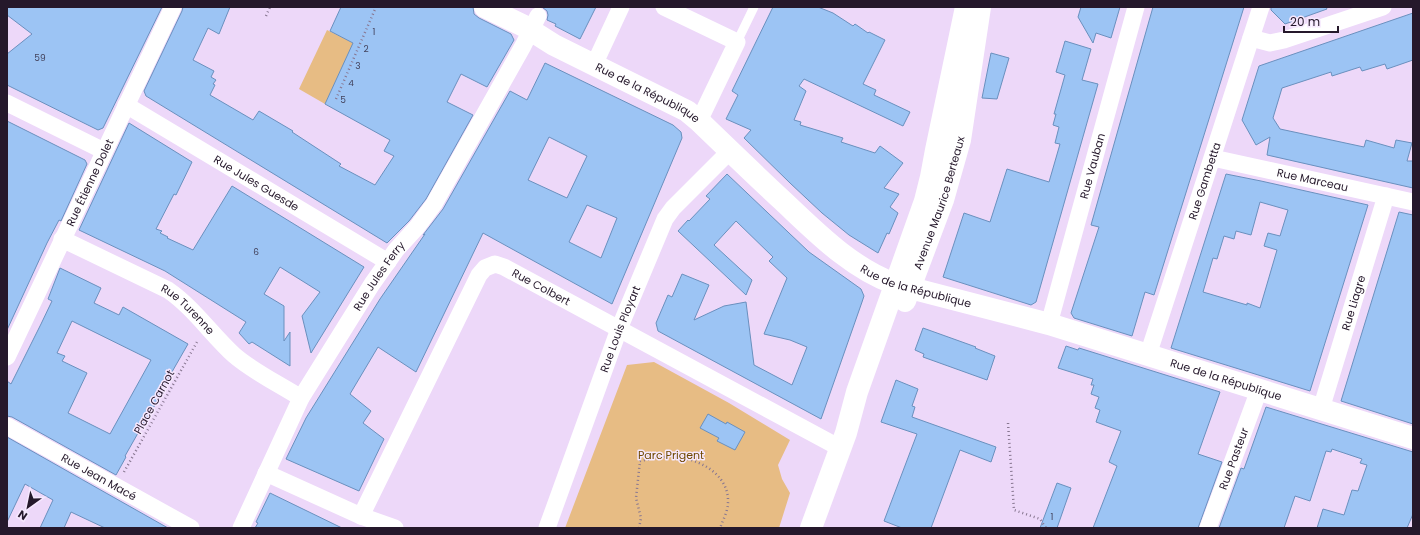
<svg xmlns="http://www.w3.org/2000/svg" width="1420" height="535" viewBox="0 0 1420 535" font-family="Poppins,sans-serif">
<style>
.green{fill:#e7bc84}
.building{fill:#9cc4f4;stroke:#6a90be;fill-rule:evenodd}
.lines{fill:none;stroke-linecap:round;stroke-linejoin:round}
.path{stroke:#887791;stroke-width:2.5;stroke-dasharray:1 3;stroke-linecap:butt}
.service{stroke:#fff;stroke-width:9}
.minor{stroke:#fff;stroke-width:17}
.tertiary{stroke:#fff;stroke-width:22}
.labels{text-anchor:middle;stroke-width:3;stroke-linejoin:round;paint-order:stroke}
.number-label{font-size:9px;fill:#43435d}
.street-label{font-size:11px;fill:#25182b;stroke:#f6e8fe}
.park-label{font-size:11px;fill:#6f4801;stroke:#f6e8fe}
</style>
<rect width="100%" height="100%" fill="#edd8f9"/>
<path class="green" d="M327,30L358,45L325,104L299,89Z
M654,362L729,403L790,440L778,465L782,479L790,493L779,528H565L627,365Z"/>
<path class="building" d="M7,7H162L103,128L98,130L7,85V54L32,34L7,15Z
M183,7H230L219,34L208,28L193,60L214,71L211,77L216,80L213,84L215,85L210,95L253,120L259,111L293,131L292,132L341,164L339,166L375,185L394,156L384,151L390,140L325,104L353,43L330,31L341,7H473L474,14L479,18L511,34L514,40L487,87L461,74L447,102L473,115L426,199L409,221L387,243L146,96L144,91L182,11Z
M542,7H596L580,39L555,26L556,24L547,20L548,15L547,11Z
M773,7H818L833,13L853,26L855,24L868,33L869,32L885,40L863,84L876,90L874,95L910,112L903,126L804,79L799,86L806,91L794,120L801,122L800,125L843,138L841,142L875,153L880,146L903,163L884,188L899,194L890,207L898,213L889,234L887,233L878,253L849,235L822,213L790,183L744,138L751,130L726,119L738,95L732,91Z
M1081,7H1120L1111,38L1096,33L1093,43L1078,17Z
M1153,7H1244L1154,295L1145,292L1132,336L1074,318L1071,313L1099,227L1091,225Z
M1271,7H1326L1327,9L1285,24L1271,10Z
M1413,13V60L1387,69L1385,64L1362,71L1360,67L1332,76L1331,72L1282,88L1273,118L1280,129L1364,147L1366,140L1394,148L1396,140L1412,143L1407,161H1413V188L1267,155L1270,137L1256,145L1242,120L1259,66Z
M1065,41L1091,49L1082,80L1098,84L1036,302L1031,305L943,277L964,213L990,222L1007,169L1049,182L1060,144L1055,143L1059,127L1053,125L1056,114H1054L1065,75L1056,72Z
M991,53L1009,58L997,99L982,98Z
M545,63L673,125L681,132L682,138L612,304L483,233L416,372L378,347L350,394L371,411L363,423L384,439L359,491L286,459L306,418L380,299L425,234L423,235L443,209L510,91L527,100ZM549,137L587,156L567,198L528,180ZM587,205L617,218L601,258L569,242Z
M7,121L85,160L87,164L61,221L59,220L47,243L7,330Z
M129,123L192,162L176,195L174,194L156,229L162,231L160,233L168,237L167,238L193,250L232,186L364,267L311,353L302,316L320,292L280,267L264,294L284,306V341L290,332V366L252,342L249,344L239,333L246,322L165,271L79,230Z
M727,174L809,252L861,289L864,296L862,302L821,419L658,331L656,323L668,295L672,297L682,274L709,285L694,320L724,306L746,302L754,365L792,385L807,347L790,340L764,334L787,278L769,261L773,257L736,221L714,245L752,280L746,295L678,231L688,220L689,221L710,199L706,196Z
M1226,174L1261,181L1368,205L1310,391L1171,348ZM1260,202L1288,210L1280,236L1268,233L1264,246L1277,250L1260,308L1247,303V305L1203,292L1213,258L1217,259L1224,236L1234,239L1236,231L1251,235Z
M1399,212L1413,215V424L1341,401Z
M60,268L101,288L94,303L119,315L123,307L188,344L157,398L158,399L147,420L146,419L125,456L126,457L116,475L12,417L7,416V381L11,384L41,324L52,301L48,299ZM72,321L151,360L110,434L68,413L87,373L62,361L65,356L57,353Z
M923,328L976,347L975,348L995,356L987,380L923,357L924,354L915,350Z
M1066,346L1078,350L1079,348L1220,392L1198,454L1222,462L1198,528H1093L1117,466L1109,462L1121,431L1096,422L1100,410L1095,408L1099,397L1091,394L1094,385H1091L1093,379L1058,368Z
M896,380L918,389L912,406L915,407L912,417L996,447L991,462L960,450L931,528H902L884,521L917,434L881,422Z
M1266,407L1413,452V514L1407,528H1317L1323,509L1344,515L1352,490L1358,491L1367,465L1360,463L1362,459L1332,449L1331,452L1326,451L1310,501L1295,496L1284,528H1219L1241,468L1244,469Z
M708,414L726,424L727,422L745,432L735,450L717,441L719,438L700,428Z
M7,437L106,493L168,528H105L71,512L64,528H40L53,500L25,484L7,522Z
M1057,483L1071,488L1057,528H1040Z
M270,493L342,528H255L258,523L256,522Z"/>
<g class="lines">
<path class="path" d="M266,16L270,7
M336,99L376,7
M1008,423L1014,510L1040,519L1046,528
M124,472L197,342
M639,528L641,518L636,498L640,461C651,459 663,456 674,457C698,458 729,474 728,502C728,511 723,520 720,528"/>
<path class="service" d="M737,42L754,7"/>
<g class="minor">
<path d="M664,7L737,42L699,121"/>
<path d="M1251,38L1270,43L1284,40L1383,7"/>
<path d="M594,65L621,7"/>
<path d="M7,103L104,151"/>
<path id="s1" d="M126,105L388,262"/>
<path id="s2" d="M1213,158L1413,202"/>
<path id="s3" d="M62,239L168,290C194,308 211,334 234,355C252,371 279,384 301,398"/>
<path id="s4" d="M1049,324L1136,7"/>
<path id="s5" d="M1148,355L1261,7"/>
<path id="s6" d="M7,357L173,7"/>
<path id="s7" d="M1321,409L1386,196"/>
<path id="s8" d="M7,426L191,528"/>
<path d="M266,473L361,516L395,528"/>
<path id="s9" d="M361,516L479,275L485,268L495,264L504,267L840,448"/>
<path id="s10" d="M241,528L301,398L372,284L396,250L417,227L434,204L523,46L538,16"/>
<path id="s11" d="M547,528L619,329L665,219L673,208L730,151"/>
<path id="s12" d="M1208,528L1259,390"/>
</g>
<g class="tertiary">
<path id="s13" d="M485,7L524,26L554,45L687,111L699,121C727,148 755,175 783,201C817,233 851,268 895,284L1049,324L1413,438"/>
<path id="s14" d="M905,301L943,200L960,140L980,7"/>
<path d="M811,528L846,433L857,392L925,201L931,177L936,150L966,7"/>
</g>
</g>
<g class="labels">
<g class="number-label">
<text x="374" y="35">1</text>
<text x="366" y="52">2</text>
<text x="40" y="61">59</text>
<text x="358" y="69">3</text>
<text x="351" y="86">4</text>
<text x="343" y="103">5</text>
<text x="256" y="255">6</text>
<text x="1052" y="520">1</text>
</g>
<g class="street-label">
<text dy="4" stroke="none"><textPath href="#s13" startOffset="184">Rue de la République</textPath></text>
<text dy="4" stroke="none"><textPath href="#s4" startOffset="164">Rue Vauban</textPath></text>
<text dy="4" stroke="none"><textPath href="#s2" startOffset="102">Rue Marceau</textPath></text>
<text dy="4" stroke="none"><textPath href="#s5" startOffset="183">Rue Gambetta</textPath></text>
<text dy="4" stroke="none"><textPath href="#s6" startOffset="193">Rue Étienne Dolet</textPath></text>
<text dy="4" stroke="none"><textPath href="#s1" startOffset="152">Rue Jules Guesde</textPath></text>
<text dy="4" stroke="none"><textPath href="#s14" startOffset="104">Avenue Maurice Berteaux</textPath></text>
<text dy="4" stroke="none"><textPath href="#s10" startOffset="288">Rue Jules Ferry</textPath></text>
<text dy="4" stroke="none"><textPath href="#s13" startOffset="520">Rue de la République</textPath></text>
<text dy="4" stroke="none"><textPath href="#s9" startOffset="340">Rue Colbert</textPath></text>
<text dy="4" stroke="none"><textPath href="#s7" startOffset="111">Rue Liagre</textPath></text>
<text dy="4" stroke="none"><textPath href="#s3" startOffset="145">Rue Turenne</textPath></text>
<text dy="4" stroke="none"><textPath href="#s11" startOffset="212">Rue Louis Ployart</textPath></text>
<text dy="4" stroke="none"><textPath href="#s13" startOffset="844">Rue de la République</textPath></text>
<text transform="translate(154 402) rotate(-61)" y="4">Place Carnot</text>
<text dy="4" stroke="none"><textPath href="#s12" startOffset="74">Rue Pasteur</textPath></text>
<text dy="4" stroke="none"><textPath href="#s8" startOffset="105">Rue Jean Macé</textPath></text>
</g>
<g class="park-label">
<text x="671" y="459">Parc Prigent</text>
</g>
</g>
<rect width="1420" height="535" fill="none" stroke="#25182b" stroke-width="16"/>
<g transform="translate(28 507) rotate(213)" stroke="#f6e8fe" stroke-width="3" paint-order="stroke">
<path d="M0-3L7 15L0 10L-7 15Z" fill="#25182b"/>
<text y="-6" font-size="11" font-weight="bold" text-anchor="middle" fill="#25182b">N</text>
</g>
<path d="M1284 26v6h54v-6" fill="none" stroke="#25182b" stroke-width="2"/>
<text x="1290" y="26" font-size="12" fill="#25182b" stroke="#f6e8fe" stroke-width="3" paint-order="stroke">20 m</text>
</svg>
